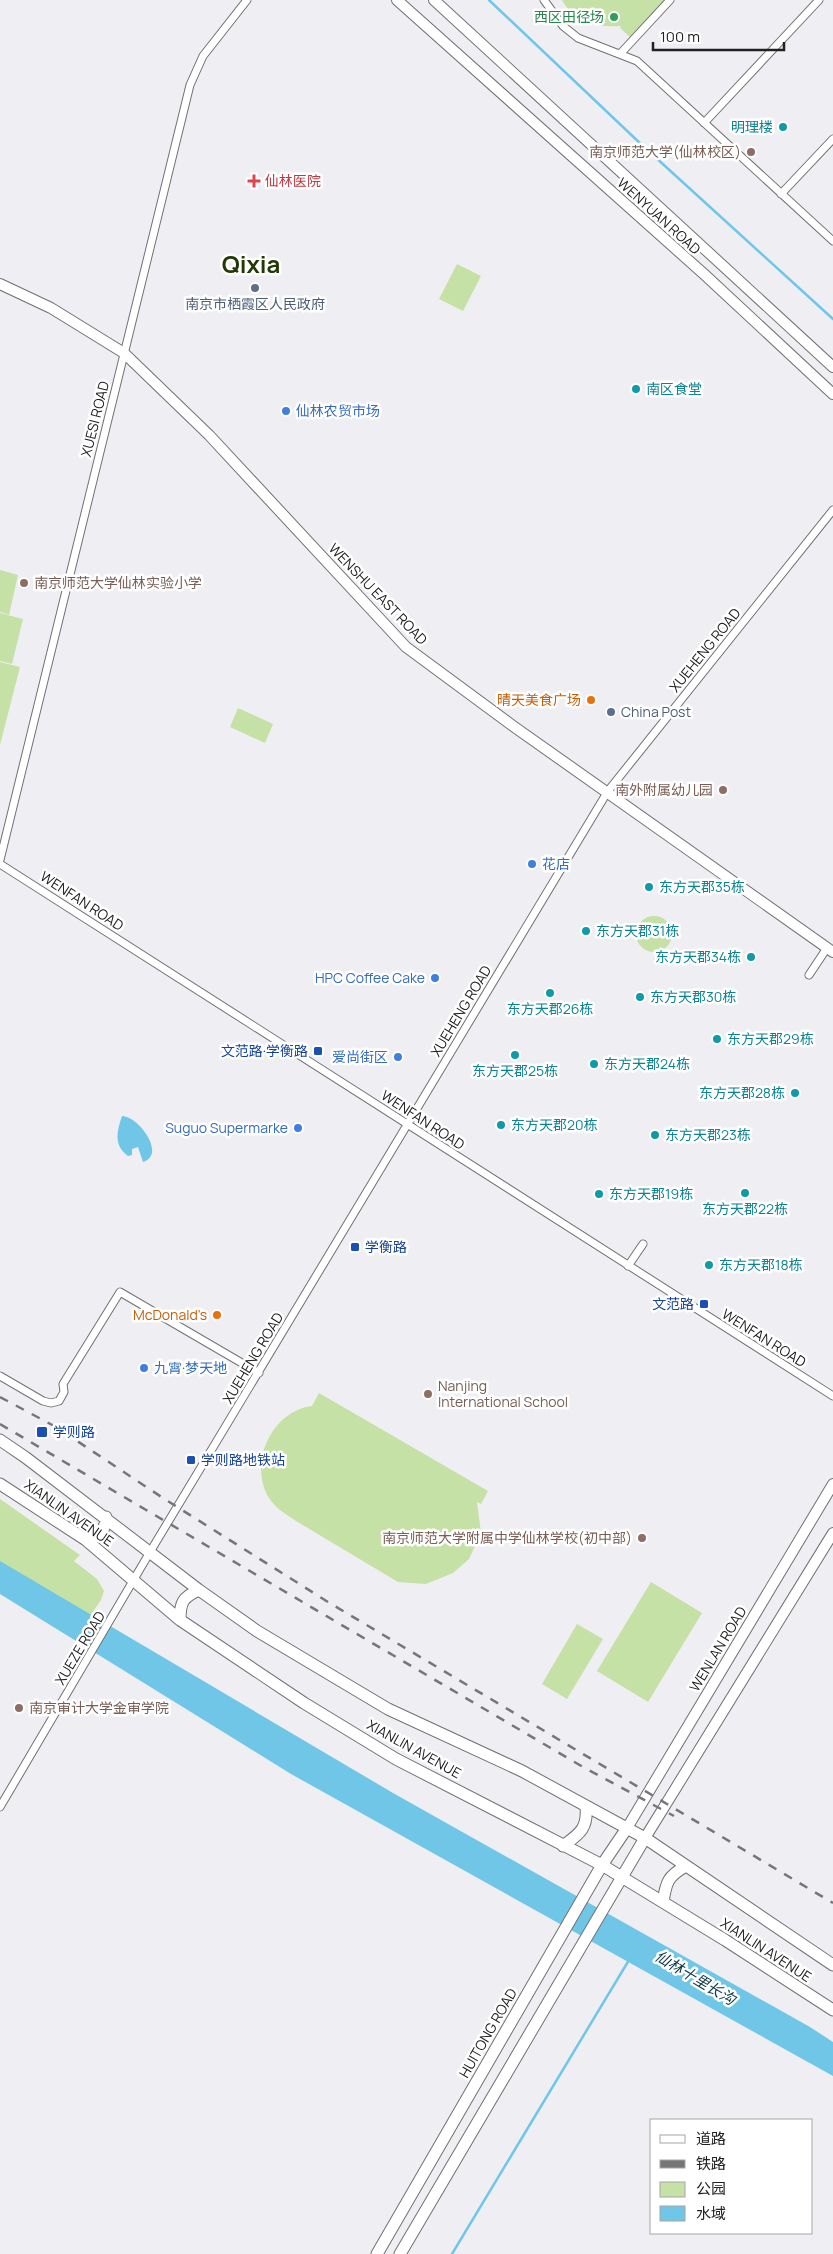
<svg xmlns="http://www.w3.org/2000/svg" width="833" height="2254" viewBox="0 0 833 2254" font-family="Manrope,'Noto Sans SC',sans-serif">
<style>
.green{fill:#c5e1a5}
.water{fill:#6fc6e7}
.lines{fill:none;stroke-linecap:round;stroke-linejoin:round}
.stream{stroke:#6fc6e7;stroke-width:2.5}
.street-casing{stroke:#717175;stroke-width:9}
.secondary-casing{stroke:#717175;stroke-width:12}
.primary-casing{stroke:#717175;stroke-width:13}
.street{stroke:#fff;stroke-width:7}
.secondary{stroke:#fff;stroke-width:10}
.primary{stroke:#fff;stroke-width:11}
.rail{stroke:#767678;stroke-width:2.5;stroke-dasharray:9 9;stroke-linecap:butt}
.leisure-dot{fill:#2e9e5b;stroke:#fff;stroke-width:2}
.culture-dot{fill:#0f9aa8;stroke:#fff;stroke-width:2}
.education-dot{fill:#8d6e63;stroke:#fff;stroke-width:2}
.health-dot{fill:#e0444e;stroke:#fff;stroke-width:2}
.service-dot{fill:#5c6f8a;stroke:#fff;stroke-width:2}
.shop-dot{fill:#3f7fe0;stroke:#fff;stroke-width:2}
.food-dot{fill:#e8710a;stroke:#fff;stroke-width:2}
.transit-dot{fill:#1a4fb4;stroke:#fff;stroke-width:2}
.labels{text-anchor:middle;stroke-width:5;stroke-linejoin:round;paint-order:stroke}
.leisure-label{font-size:14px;fill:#27864d;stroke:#fff;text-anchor:end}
.culture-label{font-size:14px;fill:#0d838f;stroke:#fff;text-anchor:start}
.education-label{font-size:14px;fill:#785e54;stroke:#fff;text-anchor:end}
.health-label{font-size:14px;fill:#be3a42;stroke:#fff;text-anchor:start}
.street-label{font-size:14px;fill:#212123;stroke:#fff}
.service-label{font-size:14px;fill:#4e5e75;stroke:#fff}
.shop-label{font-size:14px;fill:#366cbe;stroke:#fff;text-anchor:start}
.food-label{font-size:14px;fill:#c56008;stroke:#fff;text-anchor:end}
.transit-label{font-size:14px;fill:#164399;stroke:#fff;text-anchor:start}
.water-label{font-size:15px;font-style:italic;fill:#103847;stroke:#fff}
.town-label{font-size:24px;font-weight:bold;fill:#223905;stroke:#fff}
</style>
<rect width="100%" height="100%" fill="#efeff3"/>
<path class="green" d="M562,0H665L630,37L620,28L621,26C598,28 574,22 562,0Z
M457,264L481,276L463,311L439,299Z
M0,570L18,575L9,615L0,612Z
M0,613L23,619L12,664L0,661Z
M0,662L20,667L0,745Z
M238,708L273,724L265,743L230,727Z
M636 934a18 18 0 1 1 36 0a18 18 0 1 1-36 0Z
M319,1393L488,1491L481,1504L477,1502L481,1533L469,1559L453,1573L426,1584L398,1582L296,1521C286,1514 276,1509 269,1498C248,1464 271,1411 312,1406Z
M0,1499L80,1555L74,1561L97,1579L104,1591L101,1600L89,1617L0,1562Z
M651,1582L702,1613L648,1702L597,1671Z
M577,1624L603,1639L567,1699L542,1684Z"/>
<path class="water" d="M122,1116C138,1116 167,1154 143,1162L138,1147L132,1149V1155L128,1156C113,1145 117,1131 122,1116Z
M0,1561L393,1793L810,2027L833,2042V2076L291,1774L0,1594Z"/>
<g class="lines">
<path class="stream" d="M489,0L643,146L833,319
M452,2254L629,1960"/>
<defs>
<path id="street" d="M544,0L563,26L578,38L637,61L833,241
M620,54L670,0
M704,123L819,0
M781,194L833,139
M0,860L190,85L203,56L247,0
M0,864L833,1396
M809,975L827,948
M628,1266L643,1244
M0,1376L43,1401L51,1403L59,1401L64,1392L63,1384L120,1292L259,1373
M0,1807L150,1552L608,791L833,510"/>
<path id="secondary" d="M397,0L705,275L833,394
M434,0L833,367
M0,284L51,308L124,353L209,435L406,647L513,726L833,952
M627,1828L833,1484
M645,1838L833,1533"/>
<path id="primary" d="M0,1440L25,1457L199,1590L257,1631L388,1709L522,1771L645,1838L833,1965
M0,1484L86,1540L180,1620L304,1703L396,1759L602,1865L725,1940L833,2010
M86,1540C100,1535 105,1533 106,1517
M180,1620C180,1602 183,1597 199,1590
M563,1846C579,1834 588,1829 586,1807
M663,1902C666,1882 668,1876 686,1866
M377,2254L602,1865L627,1828
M400,2254L645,1838"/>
</defs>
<use href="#street" class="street-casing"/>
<use href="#secondary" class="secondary-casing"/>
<use href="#primary" class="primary-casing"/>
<use href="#street" class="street"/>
<use href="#secondary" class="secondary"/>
<use href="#primary" class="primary"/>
<path class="rail" d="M0,1397L56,1427L163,1498L328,1602L833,1903
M0,1424L583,1767L674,1816"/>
</g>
<circle class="leisure-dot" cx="614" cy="17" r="5"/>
<g class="culture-dot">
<circle cx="783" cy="127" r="5"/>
<circle cx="636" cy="389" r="5"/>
<circle cx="649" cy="887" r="5"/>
<circle cx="586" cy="931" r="5"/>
<circle cx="751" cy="957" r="5"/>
<circle cx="550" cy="993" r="5"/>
<circle cx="640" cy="997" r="5"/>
<circle cx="717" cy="1039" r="5"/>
<circle cx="515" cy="1055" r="5"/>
<circle cx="594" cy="1064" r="5"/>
<circle cx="795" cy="1093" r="5"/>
<circle cx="501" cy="1125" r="5"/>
<circle cx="655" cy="1135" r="5"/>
<circle cx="745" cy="1193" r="5"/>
<circle cx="599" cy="1194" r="5"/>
<circle cx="709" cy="1265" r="5"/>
</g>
<g class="education-dot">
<circle cx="751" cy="152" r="5"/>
<circle cx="24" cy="583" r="5"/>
<circle cx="723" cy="790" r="5"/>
<circle cx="428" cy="1394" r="5"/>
<circle cx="642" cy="1538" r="5"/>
<circle cx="19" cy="1708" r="5"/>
</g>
<path class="health-dot" d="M251.5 173.5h5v5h5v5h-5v5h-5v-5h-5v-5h5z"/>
<g class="service-dot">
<circle cx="255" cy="288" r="5"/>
<circle cx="611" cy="712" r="5"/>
</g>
<g class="shop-dot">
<circle cx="286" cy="411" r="5"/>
<circle cx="532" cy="864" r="5"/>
<circle cx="435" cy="978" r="5"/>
<circle cx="398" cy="1057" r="5"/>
<circle cx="298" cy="1128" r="5"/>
<circle cx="144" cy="1368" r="5"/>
</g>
<g class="food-dot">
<circle cx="591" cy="700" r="5"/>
<circle cx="217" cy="1315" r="5"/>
</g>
<g class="transit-dot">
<rect x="313" y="1046" width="10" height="10" rx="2.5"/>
<rect x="350" y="1242" width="10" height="10" rx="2.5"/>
<rect x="699" y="1299" width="10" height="10" rx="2.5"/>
<rect x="36" y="1426" width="12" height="12" rx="2.5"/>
<rect x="186" y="1455" width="10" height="10" rx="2.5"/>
</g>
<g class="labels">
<g class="leisure-label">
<text x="604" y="22">西区田径场</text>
</g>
<g class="culture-label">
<text x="773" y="132" text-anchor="end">明理楼</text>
<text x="646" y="394">南区食堂</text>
<text x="659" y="892">东方天郡35栋</text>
<text x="596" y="936">东方天郡31栋</text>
<text x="741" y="962" text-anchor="end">东方天郡34栋</text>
<text x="650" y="1002">东方天郡30栋</text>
<text x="550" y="1014" text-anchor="middle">东方天郡26栋</text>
<text x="727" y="1044">东方天郡29栋</text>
<text x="604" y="1069">东方天郡24栋</text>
<text x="515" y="1076" text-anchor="middle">东方天郡25栋</text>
<text x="785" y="1098" text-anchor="end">东方天郡28栋</text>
<text x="511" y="1130">东方天郡20栋</text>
<text x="665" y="1140">东方天郡23栋</text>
<text x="609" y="1199">东方天郡19栋</text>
<text x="745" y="1214" text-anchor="middle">东方天郡22栋</text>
<text x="719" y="1270">东方天郡18栋</text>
</g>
<g class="education-label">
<text x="741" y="157">南京师范大学(仙林校区)</text>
<text x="34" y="588" text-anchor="start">南京师范大学仙林实验小学</text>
<text x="713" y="795">南外附属幼儿园</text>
<text x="438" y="1391" text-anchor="start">Nanjing<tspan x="438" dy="16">International School</tspan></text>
<text x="632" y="1543">南京师范大学附属中学仙林学校(初中部)</text>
<text x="29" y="1713" text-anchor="start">南京审计大学金审学院</text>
</g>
<g class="health-label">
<text x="265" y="186">仙林医院</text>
</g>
<g class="street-label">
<text transform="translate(659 216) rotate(42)" y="5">WENYUAN ROAD</text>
<text transform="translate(95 419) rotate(-76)" y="5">XUESI ROAD</text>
<text transform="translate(378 594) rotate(46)" y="5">WENSHU EAST ROAD</text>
<text transform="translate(705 650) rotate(-51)" y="5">XUEHENG ROAD</text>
<text transform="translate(82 901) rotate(33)" y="5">WENFAN ROAD</text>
<text transform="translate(461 1011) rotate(-59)" y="5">XUEHENG ROAD</text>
<text transform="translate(423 1120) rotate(33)" y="5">WENFAN ROAD</text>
<text transform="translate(764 1338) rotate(32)" y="5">WENFAN ROAD</text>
<text transform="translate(253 1358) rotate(-59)" y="5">XUEHENG ROAD</text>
<text transform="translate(69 1513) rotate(35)" y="5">XIANLIN AVENUE</text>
<text transform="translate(80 1648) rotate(-59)" y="5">XUEZE ROAD</text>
<text transform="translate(718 1649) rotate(-59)" y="5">WENLAN ROAD</text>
<text transform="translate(414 1749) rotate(29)" y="5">XIANLIN AVENUE</text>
<text transform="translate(766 1950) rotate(33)" y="5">XIANLIN AVENUE</text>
<text transform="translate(488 2033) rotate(-60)" y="5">HUITONG ROAD</text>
</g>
<g class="service-label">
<text x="255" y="309">南京市栖霞区人民政府</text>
<text x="621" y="717" text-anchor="start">China Post</text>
</g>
<g class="shop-label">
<text x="296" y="416">仙林农贸市场</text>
<text x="542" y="869">花店</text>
<text x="425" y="983" text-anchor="end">HPC Coffee Cake</text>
<text x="388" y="1062" text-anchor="end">爱尚街区</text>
<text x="288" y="1133" text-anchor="end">Suguo Supermarke</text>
<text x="154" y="1373">九霄·梦天地</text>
</g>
<g class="food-label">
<text x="581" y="705">晴天美食广场</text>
<text x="207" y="1320">McDonald's</text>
</g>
<g class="transit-label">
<text x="308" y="1056" text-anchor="end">文范路·学衡路</text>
<text x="365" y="1252">学衡路</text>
<text x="694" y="1309" text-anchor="end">文范路</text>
<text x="53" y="1437">学则路</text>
<text x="201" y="1465">学则路地铁站</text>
</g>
<g class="water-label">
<text transform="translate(695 1978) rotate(31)" y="5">仙林十里长沟</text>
</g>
<g class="town-label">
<text x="251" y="273">Qixia</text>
</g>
</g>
<rect x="650" y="2119" width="162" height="115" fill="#ffffff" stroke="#a6a6a7"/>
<rect x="660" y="2135" width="25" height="8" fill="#ffffff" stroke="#a6a6a7"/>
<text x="696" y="2144" font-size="15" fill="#212123">道路</text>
<rect x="660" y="2160" width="25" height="8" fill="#767678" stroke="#a6a6a7"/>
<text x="696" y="2169" font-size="15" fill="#212123">铁路</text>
<rect x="660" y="2182" width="25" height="15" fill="#c5e1a5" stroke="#a6a6a7"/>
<text x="696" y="2194" font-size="15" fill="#212123">公园</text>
<rect x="660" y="2206" width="25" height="15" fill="#6fc6e7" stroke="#a6a6a7"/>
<text x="696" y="2219" font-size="15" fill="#212123">水域</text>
<path d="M653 42v8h131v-8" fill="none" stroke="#212123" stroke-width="2.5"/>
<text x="660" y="42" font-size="15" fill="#212123" stroke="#ffffff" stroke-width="4" paint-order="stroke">100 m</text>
</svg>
